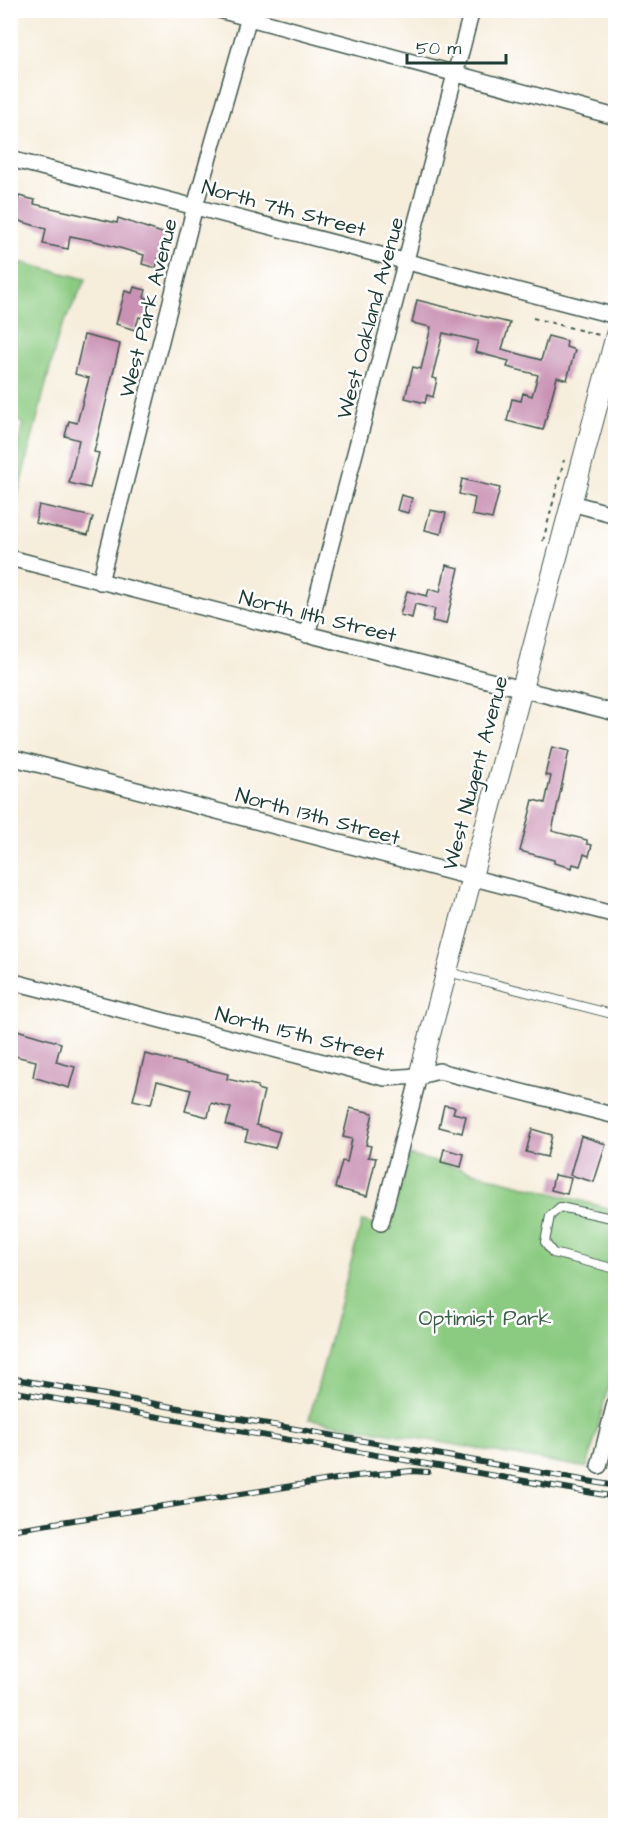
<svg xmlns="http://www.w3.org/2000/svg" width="626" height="1836" viewBox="0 0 626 1836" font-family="'Architects Daughter',sans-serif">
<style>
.green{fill:#8bcb81;stroke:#55845a;stroke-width:1.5}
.building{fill:#c991b4}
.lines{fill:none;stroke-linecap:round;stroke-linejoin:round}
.service-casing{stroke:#3f574d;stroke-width:10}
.minor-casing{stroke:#3f574d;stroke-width:18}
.tertiary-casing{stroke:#3f574d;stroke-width:22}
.path{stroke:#3f574d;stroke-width:2;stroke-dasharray:4.5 4.5;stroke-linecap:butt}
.service{stroke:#fff;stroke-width:8}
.minor{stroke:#fff;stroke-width:15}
.tertiary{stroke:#fff;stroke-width:20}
.rail-casing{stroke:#1f3d34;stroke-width:6}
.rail{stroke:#fff;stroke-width:4;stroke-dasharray:11;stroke-linecap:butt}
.labels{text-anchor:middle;stroke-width:5;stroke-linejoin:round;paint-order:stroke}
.street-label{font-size:21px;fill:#1f3d34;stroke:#fff}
.park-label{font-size:21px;fill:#3a6047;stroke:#fff}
</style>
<rect width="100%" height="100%" fill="#fff"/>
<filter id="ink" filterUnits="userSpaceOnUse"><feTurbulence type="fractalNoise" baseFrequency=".0167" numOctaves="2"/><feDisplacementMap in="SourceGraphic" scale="12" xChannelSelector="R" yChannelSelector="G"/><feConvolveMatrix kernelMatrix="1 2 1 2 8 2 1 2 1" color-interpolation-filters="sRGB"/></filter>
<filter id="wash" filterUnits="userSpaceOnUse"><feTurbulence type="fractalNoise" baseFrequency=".008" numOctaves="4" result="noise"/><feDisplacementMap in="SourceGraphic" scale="24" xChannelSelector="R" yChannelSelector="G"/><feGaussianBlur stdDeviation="1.35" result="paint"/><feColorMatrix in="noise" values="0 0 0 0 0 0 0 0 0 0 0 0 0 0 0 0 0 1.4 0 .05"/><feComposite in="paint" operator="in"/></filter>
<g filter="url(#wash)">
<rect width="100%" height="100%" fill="#f6eddb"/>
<path class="green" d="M11,260L86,279L59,333L11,521V470L23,423L11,419Z
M409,1155L615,1210V1361L587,1468L309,1419L362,1221L390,1228Z"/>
<g id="blocks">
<path class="building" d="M19,196L35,200L34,204L117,223L118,218L165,234L156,268L142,264L144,255L95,241L70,236L68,249L43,244L46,229L13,219Z
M134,287L146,290L144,297L152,300L147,319L139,317L135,330L116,324L125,291L132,293Z
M417,300L510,323L502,349L541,360L548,336L567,341L566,347L575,350L567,380L557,377L543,430L507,421L512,399L521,401L523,393L532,396L538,375L507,367L509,361L475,352L478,341L443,333L432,378L437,379L433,397L427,395L425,403L405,398L413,367L421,369L431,327L412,323Z
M84,335L120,344L94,452L99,453L90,488L69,483L79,440L65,436L69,421L77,423L89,378L75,374Z
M462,479L500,488L492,519L472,515L475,498L459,494Z
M401,495L412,498L408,513L397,510Z
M39,505L93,517L88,535L35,523Z
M430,510L446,513L441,534L425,530Z
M446,565L459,568L446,624L432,621L435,609L415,604L412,618L400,615L407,591L427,596L429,589L440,592Z
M552,747L569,751L552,831L587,840V844L592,845L589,856L584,854L580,866L573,864L572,868L554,863V860L520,851L533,800L545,803L551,776L545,775Z
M10,1028L61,1043L56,1062L75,1067L69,1088L33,1077L36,1061L10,1055Z
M145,1054L228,1074L227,1079L258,1086L257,1089L264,1091L256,1125L280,1132L275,1148L245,1141L248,1131L226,1125L231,1108L211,1103L208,1117L185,1111L191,1090L157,1081L151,1104L133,1100Z
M444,1105L455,1107L453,1113L466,1116L462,1133L439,1127Z
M350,1108L373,1113L366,1145L371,1146L368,1157L376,1158L367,1196L335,1188L342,1161L347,1162L352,1139L343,1137Z
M532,1129L552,1135L547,1157L526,1152Z
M581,1136L606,1144L594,1182L570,1175Z
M444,1149L464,1154L461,1167L441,1162Z
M554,1175L571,1178L567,1194L551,1190Z"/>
</g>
</g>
<g filter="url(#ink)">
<use href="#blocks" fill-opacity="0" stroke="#3f574d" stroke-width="1.5"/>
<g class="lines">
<defs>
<path id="service" d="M448,972L616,1015
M616,1219L560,1207L550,1216L545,1242L553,1253L616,1269"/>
<path id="minor" d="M219,10L616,117
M10,159L616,316
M571,503L616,515
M10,558L616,713
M100,582L195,206L251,10
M307,635L472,10
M10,757L616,915
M10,981L385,1078L419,1076L439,1071L616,1116
M381,1223L419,1076
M599,1466L616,1399"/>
<path id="tertiary" d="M419,1076L616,335"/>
</defs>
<use href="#service" class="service-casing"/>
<use href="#minor" class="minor-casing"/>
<use href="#tertiary" class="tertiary-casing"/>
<path class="path" d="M533,318L599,335
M543,541L564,460"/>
<use href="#service" class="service"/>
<use href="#minor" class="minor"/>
<use href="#tertiary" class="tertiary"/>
<defs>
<path id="rail" d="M10,1378L616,1486
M10,1391L616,1497
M10,1530L356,1476L412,1471L428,1472"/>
</defs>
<use href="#rail" class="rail-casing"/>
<use href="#rail" class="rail"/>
</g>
</g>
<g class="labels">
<g class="street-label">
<text transform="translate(284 208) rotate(15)" y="7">North 7th Street</text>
<text transform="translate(148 308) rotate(-76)" y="7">West Park Avenue</text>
<text transform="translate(370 318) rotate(-75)" y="7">West Oakland Avenue</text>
<text transform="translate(318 616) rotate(14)" y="7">North 11th Street</text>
<text transform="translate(475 773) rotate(-75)" y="7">West Nugent Avenue</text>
<text transform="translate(318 816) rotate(15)" y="7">North 13th Street</text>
<text transform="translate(300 1034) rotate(14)" y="7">North 15th Street</text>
</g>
<g class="park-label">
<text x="485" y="1325">Optimist Park</text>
</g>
</g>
<rect width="626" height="1836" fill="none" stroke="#fff" stroke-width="36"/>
<path d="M407 54v9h99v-9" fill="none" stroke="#1f3d34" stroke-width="3"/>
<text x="416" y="54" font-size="18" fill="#1f3d34" stroke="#ffffff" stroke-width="4.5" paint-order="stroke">50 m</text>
</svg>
